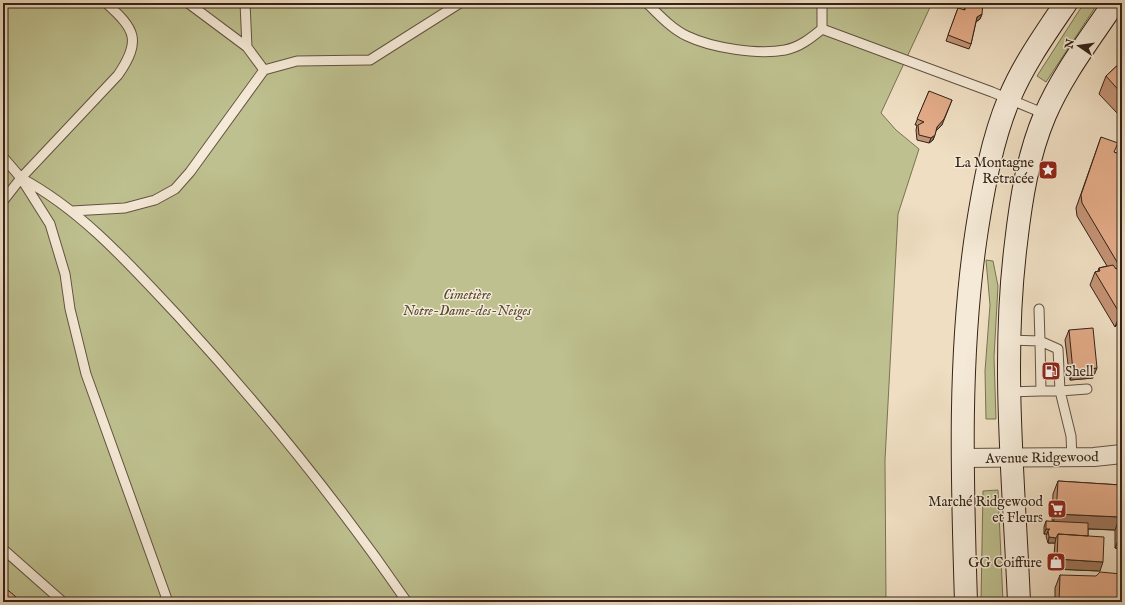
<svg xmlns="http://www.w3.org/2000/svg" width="1125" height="605" viewBox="0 0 1125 605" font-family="'IM FELL English',serif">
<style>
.green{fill:#bec08f;stroke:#797254}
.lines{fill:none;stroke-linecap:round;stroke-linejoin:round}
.lane-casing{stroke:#635242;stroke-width:11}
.street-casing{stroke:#635242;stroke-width:20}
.secondary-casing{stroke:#342318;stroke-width:24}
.lane{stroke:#f5ead7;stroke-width:9}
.street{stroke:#f5ead7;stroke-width:18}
.secondary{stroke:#f5ead7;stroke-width:22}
.wall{fill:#c39375;stroke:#342318}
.shaded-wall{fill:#9f785f;stroke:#342318}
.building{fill:#e3ab88;stroke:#342318}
.labels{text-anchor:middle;stroke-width:3;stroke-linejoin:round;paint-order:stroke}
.poi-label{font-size:14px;fill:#342318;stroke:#f5ead7;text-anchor:end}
.park-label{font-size:14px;font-style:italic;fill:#564a36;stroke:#f5ead7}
.street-label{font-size:14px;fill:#342318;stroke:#f5ead7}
</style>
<rect width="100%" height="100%" fill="#efdec2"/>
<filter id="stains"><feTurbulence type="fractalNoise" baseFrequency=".005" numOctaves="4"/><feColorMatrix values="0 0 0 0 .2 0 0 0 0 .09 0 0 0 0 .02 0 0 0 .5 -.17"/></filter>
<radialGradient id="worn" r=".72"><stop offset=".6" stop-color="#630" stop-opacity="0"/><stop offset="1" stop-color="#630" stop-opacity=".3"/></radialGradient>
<path class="green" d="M3,3H932L881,113L896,130L919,149L898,214L885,460L886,602H3Z
M1084,3H1098L1046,82L1037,76Z
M986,260L993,261L998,286L994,357L996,419H986L985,371L990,305Z
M998,490L1003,602H981L983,491Z"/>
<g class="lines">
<defs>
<path id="lane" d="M188,3L247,47
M647,3C659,15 672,29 687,36C712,48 758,55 785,50C800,47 811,38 822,29V7L819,3
M822,29L992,92L1045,114
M264,70L297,61L370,60L460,3
M3,157L21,178L50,224L65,274L70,309L86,374L168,602
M21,178C83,211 131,266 179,317C262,408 337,500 407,602
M3,201L21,178L118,75C142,40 135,29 106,3
M72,211L125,208L155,200L175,189L190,172L264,70L247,47L245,3
M1039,309L1040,341L1058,349L1060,391H1041
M1009,340L1040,341L1041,391L1009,392
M1072,458L1071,436L1060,391L1087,389
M3,549L63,602"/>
<path id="street" d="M963,458L1094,457L1122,454"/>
<path id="secondary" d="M966,602C962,477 958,353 977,229C984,185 992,140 1009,99C1023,65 1045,34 1066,3
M1019,602C1014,482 1001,362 1016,243C1021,199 1028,155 1045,115C1062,75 1090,39 1114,3"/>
</defs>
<use href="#lane" class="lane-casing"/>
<use href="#street" class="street-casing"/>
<use href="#secondary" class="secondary-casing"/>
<use href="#lane" class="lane"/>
<use href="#street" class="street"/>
<use href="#secondary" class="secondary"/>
</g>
<path class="wall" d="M965,5L982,14L980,19L976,22L971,44L969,49L946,41L958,8L964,10Z
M1122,57V112L1121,111L1118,114L1099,94L1106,76L1120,63Z
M929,91L942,125L936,131L933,140L929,143L917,140L916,130L917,125H915Z
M1101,137L1114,152L1122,155V323L1120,326L1118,323L1115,327L1090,285L1095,272L1098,271L1099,268L1107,266L1077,216L1076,208Z
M1069,330L1093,378L1070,380L1065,340Z
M1058,481L1121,485L1122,549L1115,548V530L1088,529V536L1100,571L1053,569L1055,543H1048L1046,536L1047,534H1044V527L1046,521L1052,522L1053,494Z
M1060,575L1122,602H1055V588Z"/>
<path class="shaded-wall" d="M982,14L980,19L975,22L977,17Z
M952,100L942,125L935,132L937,127Z
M1122,102V107L1121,111L1118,114Z
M935,135L933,140L929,143L931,138Z
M1122,312V314L1118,323L1115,327L1120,314Z
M1097,368L1093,378L1070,380L1073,371Z
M1056,514L1120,517L1115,530L1051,527Z
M1046,529H1050L1048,531L1047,534H1044Z
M1120,535L1122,536V549L1115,548Z
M1049,537L1056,538L1055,543H1048Z
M1057,559L1103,562L1100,571L1053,569Z"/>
<path class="building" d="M968,3H983L982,14L977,17L971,44L948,35L958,8L965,10V5Z
M1122,61V94L1106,76Z
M929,91L952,100L944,119L937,127L935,135L931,138L919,135L918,125L924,122L917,119Z
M1101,137L1118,143L1114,152L1122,155V312L1120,314L1095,272L1100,271L1099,268L1113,265L1116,269L1120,267L1082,203L1081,195Z
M1093,328L1097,368L1073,371L1069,330Z
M1058,481L1121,485L1122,484V536L1120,535V517L1056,514Z
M1046,521L1088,523V536L1058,534L1056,538L1049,537L1048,531L1050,529H1046Z
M1058,534L1104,537L1103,562L1057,559Z
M1100,572L1122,574V602H1059L1060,575L1096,576Z
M3,586L22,602H3Z"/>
<defs>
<symbol id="sight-square" viewBox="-11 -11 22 22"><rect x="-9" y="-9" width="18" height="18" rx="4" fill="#8f2418" stroke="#f5ead7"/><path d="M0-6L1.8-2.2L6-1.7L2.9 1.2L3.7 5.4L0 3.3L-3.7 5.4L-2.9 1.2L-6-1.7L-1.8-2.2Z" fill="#fff"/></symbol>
<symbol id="fuel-square" viewBox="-11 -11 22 22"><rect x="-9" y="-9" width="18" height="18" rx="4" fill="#8f2418" stroke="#f5ead7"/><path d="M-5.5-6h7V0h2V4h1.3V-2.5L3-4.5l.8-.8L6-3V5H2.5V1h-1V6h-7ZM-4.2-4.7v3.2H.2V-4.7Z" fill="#fff"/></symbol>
<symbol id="supermarket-square" viewBox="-11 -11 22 22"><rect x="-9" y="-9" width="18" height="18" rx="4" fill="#8f2418" stroke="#f5ead7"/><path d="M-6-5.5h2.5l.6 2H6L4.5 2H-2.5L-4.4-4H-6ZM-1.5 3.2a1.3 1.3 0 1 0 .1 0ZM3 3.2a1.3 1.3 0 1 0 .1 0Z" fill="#fff"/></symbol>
<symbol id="shop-square" viewBox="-11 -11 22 22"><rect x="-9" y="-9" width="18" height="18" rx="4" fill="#8f2418" stroke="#f5ead7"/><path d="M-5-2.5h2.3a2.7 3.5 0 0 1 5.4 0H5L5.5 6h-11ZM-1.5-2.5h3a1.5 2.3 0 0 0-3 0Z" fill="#fff"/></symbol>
</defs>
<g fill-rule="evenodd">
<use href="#sight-square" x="1037" y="159" width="22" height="22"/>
<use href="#fuel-square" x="1040" y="360" width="22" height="22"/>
<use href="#supermarket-square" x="1046" y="498" width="22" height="22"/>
<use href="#shop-square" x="1045" y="551" width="22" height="22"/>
</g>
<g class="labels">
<g class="poi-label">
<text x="1034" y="167">La Montagne<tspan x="1034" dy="16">Retracée</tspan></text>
<text x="1065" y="376" text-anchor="start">Shell</text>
<text x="1043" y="506">Marché Ridgewood<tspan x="1043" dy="16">et Fleurs</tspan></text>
<text x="1042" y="567">GG Coiffure</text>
</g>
<g class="park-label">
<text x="467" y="299">Cimetière<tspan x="467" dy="16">Notre-Dame-des-Neiges</tspan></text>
</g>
<g class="street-label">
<text transform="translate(1042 457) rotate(-1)" y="5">Avenue Ridgewood</text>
</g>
</g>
<rect width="1125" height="605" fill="none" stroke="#efdec2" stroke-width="16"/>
<rect x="4" y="4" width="1117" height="597" fill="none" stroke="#342318" stroke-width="2"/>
<rect x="8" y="8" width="1109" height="589" fill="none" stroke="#342318"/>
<g transform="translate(1079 46) rotate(283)" stroke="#f5ead7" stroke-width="3" paint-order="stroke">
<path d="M0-3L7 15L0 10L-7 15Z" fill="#342318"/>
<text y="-6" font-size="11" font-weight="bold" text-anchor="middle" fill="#342318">N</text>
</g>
<rect width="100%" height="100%" filter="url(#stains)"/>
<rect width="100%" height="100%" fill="url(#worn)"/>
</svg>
